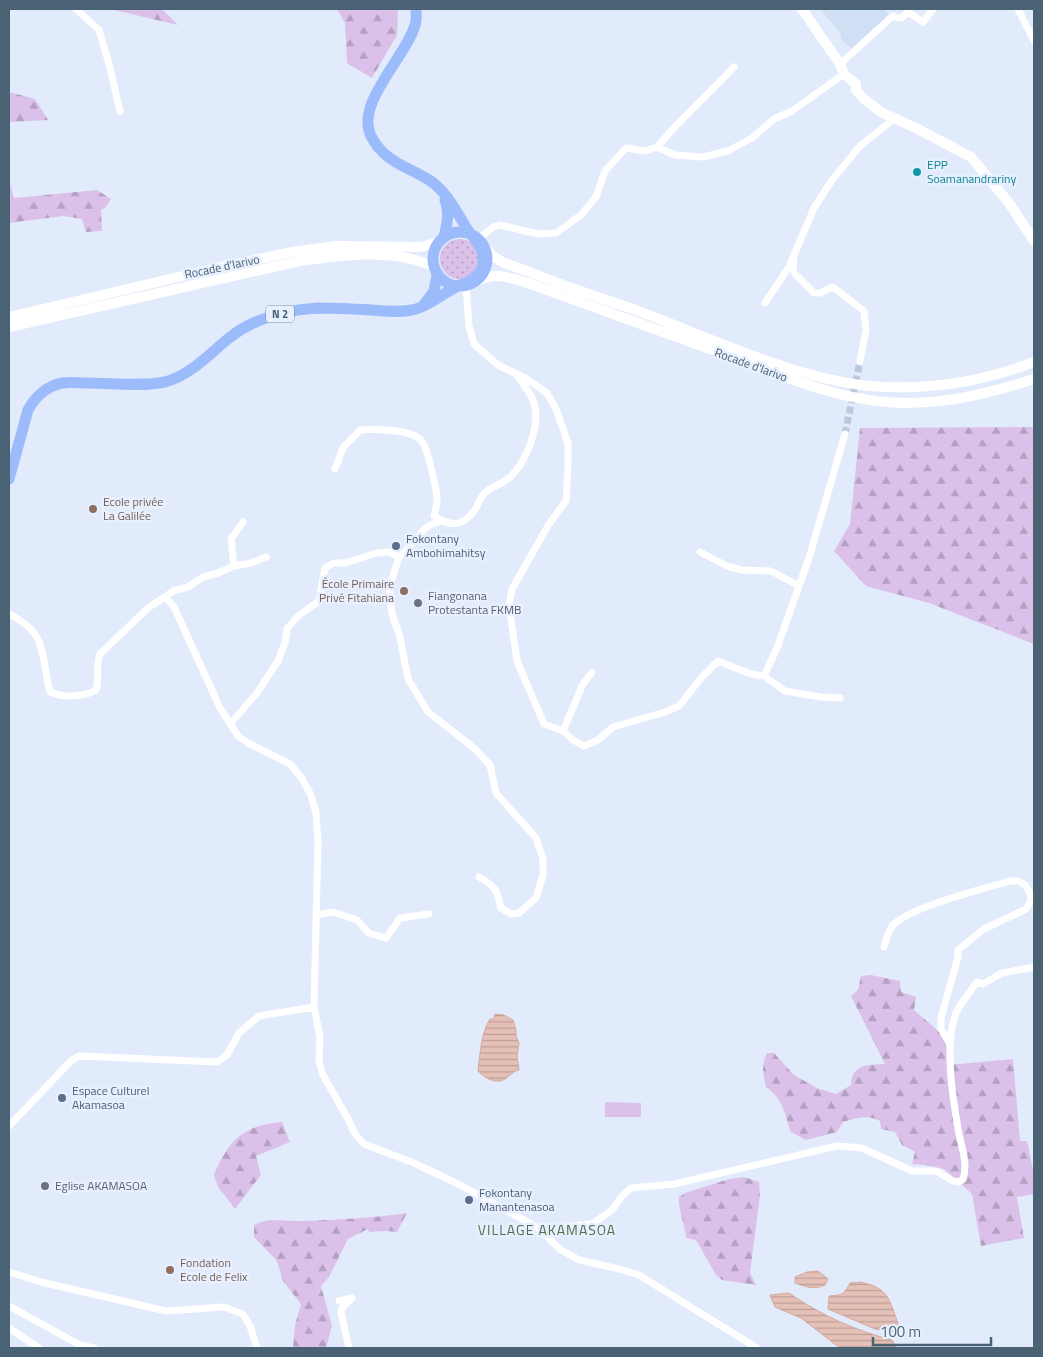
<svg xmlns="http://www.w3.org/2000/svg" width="1043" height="1357" viewBox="0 0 1043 1357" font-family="'Titillium Web',sans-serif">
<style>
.residential{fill:#d1dff4}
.grass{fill:url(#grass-dots)}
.forest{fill:url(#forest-firs)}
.pitch{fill:#dbc1e9}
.water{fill:url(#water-rules);stroke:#d7a99d}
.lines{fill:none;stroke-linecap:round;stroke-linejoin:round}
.street-tunnel{stroke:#bcc9da;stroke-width:7;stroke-dasharray:7 3.5;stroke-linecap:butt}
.street{stroke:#fff;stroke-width:7}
.secondary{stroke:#fff;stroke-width:10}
.primary{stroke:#9bbbfb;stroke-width:11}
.culture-dot{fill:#0f9aa8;stroke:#e8f0ff;stroke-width:2}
.education-dot{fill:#8d6e63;stroke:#e8f0ff;stroke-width:2}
.service-dot{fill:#5c6f8a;stroke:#e8f0ff;stroke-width:2}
.worship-dot{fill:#6b7280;stroke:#e8f0ff;stroke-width:2}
.labels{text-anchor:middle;stroke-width:5;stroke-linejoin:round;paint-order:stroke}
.shield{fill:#e8f0ff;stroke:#798d9e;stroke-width:1}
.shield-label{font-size:11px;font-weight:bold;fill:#496374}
.culture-label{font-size:12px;fill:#0d838f;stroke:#e8f0ff;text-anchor:start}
.street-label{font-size:12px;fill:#496374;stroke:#e8f0ff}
.education-label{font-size:12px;fill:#785e54;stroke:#e8f0ff;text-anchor:start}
.service-label{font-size:12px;fill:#4e5e75;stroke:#e8f0ff;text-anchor:start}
.worship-label{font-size:12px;fill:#5b616d;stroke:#e8f0ff;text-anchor:start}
.neighbourhood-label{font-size:14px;letter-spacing:1px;fill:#566f4b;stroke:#e8f0ff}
</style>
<defs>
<pattern id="grass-dots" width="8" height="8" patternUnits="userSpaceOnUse" patternTransform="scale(1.25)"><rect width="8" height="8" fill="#dbc1e9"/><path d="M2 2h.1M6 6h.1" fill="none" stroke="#b4a0c1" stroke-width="1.8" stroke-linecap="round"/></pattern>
<pattern id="forest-firs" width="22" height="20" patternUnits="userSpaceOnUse" patternTransform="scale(1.25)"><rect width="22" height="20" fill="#dbc1e9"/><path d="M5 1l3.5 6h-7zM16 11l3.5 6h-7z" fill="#b4a0c1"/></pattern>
<pattern id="water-rules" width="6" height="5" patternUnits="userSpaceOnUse" patternTransform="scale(1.25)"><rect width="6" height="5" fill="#e5c0b7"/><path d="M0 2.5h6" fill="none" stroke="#bca099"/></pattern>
</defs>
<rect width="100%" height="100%" fill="#e2ebfc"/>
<path class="residential" d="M820,9H882L889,14L852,48L842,41L840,32Z"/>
<path class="grass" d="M440 259a20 20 0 1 1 40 0a20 20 0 1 1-40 0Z"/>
<path class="forest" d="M110,9H162L178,25Z
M337,9H398L397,35L372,78L347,63L345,23Z
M9,92L35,99L48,120L9,122Z
M9,180L14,198L97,190L111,199L105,208L101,210L102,231L86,232L82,219L63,216L9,223Z
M1034,427V644L929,603L866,586L834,551L850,524L860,428Z
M871,975L900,981L901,992L916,997L914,1010L942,1034L946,1045L948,1065L1013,1059L1020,1141H1027L1034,1174V1194L1017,1197L1024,1238L981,1246L972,1194L944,1169L925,1165L912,1164L915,1152L902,1145L895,1132L881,1129L880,1121C867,1114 856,1118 843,1122L837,1132L806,1140L791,1132C784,1114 784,1099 766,1087C763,1074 761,1065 767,1053H774L794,1075L817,1088L836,1094L851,1085C852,1064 867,1065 885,1064L851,996L858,990L861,976Z
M282,1122L290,1142L256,1156L261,1175L235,1209L218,1187L214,1175C228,1141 243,1125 282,1122Z
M744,1177L759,1182L760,1195L750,1273L756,1285L722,1280L716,1275L696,1240L686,1238C685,1223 678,1211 679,1197L685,1193L729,1179Z
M407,1213L397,1232L385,1231L369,1232L368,1229L348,1239L329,1277L321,1286L332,1326L326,1348H293L295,1325L301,1304L283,1281L277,1261L254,1237V1225C271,1217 284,1222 303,1221C337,1220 372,1218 407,1213Z"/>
<path class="pitch" d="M605,1102L641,1103V1117H605Z"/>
<path class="water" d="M495,1014L504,1015L513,1020L516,1030V1036L519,1043L517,1056L519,1070C513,1071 510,1076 505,1079C495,1085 484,1077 478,1071C480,1054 481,1033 490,1019H494Z
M818,1271L828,1279L825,1285C814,1290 806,1287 795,1283V1277L807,1272Z
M860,1282C890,1288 889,1300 899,1326L895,1332L875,1329L828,1309L829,1296C842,1295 844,1295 850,1283Z
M789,1293C821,1315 854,1330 892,1340L897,1348H840L801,1318L775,1307L770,1295Z"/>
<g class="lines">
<path class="street-tunnel" d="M845,434L860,361"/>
<path class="street" d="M76,9L99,30L109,64L120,111
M1018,9L1034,41
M840,64L893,16C900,20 902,18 908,12L923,22L933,9
M657,147L675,155L703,157L728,151L752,138L774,119L792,111L844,74
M479,239L493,227L500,225L538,234L556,233L581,215L596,197L605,171L626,148L645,151L657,147L671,131L734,67
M794,261L793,270L795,274L814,293H820L833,287L864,311L866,330L860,361
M466,286L469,326L474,344L498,365L525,378L547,393L556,409L568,443V466L566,501L549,524L512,589L509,606L517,661L544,724L563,731L583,684L592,672
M765,303L789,267L814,208L832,180L860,146L895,118
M335,469L343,448L360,430C376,429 410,429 421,440C427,446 436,487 437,497C438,503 435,510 434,516C452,528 465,526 476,508C479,503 481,495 486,492C493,486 502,484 509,478C527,462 542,423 533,400C529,391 522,382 516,374
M700,552L727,566L742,570L771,571L799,586
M399,557C410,549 416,536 427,527C431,524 437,523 442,521
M234,566L251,563L266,557
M165,597L173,591L188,587L203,577L218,573L234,566L231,539L243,522
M9,614C49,634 40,654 50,692C63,698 84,697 96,690C100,678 95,666 100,654L149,607L165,597L174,607L220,708L238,736L248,743L290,764L301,777L311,795L316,813L318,842L314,1007L320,1037L319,1060L322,1073L348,1119L355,1134L364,1144L414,1163L460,1185L537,1227L561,1250L579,1260L619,1269L639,1275L757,1348
M764,676L785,691L821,697L840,698
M230,724L257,693L278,661L285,643L287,629L298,616L319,601L325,568L334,563H345L377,553L389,552L399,557L389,588L392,614L400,637L408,679L428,712L474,748L490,765L496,793L536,838L543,859V875L536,898L519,913L511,914L501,908C497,889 496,887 479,877
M563,731L573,740L584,746L598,740L613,727L665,712L679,706L701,678L718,661L751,674L764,676L777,648L809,558L845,434
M316,915L333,912L357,920L369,933L386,938L400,918L429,914
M884,947C886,939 888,931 893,925C910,907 983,889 1010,881H1018L1025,885L1030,893L1031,901L1026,909L984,929L958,950V957L941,1018V1029L950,1044
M9,1126L71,1061L79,1056L217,1062L227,1055L239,1033L259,1016L314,1007
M537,1227L572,1226L592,1224L612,1210L622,1196L631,1188L674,1184L837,1146L862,1148L912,1171H936L953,1181L959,1182L963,1179C968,1165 962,1148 959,1134C953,1100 943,1042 957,1011C962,1001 971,991 977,982L983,984L1002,973L1034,967
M9,1272L41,1282L166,1311L224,1307L243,1314L250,1326L257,1348
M339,1301L352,1298L342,1308L341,1313L349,1348
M9,1306L80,1345L94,1348
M9,1328L39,1348"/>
<path class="secondary" d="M802,9L840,64L844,74L856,84V90L864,99L881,112L918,129L971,157L1009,203L1034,241
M485,247L493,256L502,262C525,270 547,279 569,287C599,298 629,307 659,319C725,345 814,385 886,387C936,389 987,380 1034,362
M477,281C496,272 506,277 525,282C594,307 663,332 732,357C780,375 827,395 877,401C930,408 985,395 1034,379
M9,317L212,269L292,252L336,246L421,247L439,242
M9,327L300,261C343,255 392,248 433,266"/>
<path class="primary" d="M433 259a27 27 0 1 1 54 0a27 27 0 1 1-54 0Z
M444,237C447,224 450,213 445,200
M423,306L434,291L437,275
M9,479L28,410C35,397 47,386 62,383C70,382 79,383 87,383C112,383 141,387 165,382C191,375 209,354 229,338C254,318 287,310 318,308C335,308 354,309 371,310C386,311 402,313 416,309C432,304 442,294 456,287C468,281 478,280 483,265C484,261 483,253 481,249C478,243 473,237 469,232C458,215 447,191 429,180C407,166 384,162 371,136C355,103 406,57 415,25C417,20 416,14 416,9"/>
</g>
<circle class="culture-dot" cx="917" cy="172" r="5"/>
<g class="education-dot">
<circle cx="93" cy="509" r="5"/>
<circle cx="404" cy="591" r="5"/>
<circle cx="170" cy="1270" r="5"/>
</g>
<g class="service-dot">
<circle cx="396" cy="546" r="5"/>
<circle cx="62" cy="1098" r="5"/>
<circle cx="469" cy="1200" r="5"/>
</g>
<g class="worship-dot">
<circle cx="418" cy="603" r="5"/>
<circle cx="45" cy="1186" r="5"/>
</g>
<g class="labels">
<rect class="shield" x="266" y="305.5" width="28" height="17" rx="4"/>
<g class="shield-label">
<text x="280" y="318">N 2</text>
</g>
<g class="culture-label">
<text x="927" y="169">EPP<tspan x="927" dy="14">Soamanandrariny</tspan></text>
</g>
<g class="street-label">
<text transform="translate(222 267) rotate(-12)" y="4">Rocade d'Iarivo</text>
<text transform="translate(751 365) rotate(20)" y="4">Rocade d'Iarivo</text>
</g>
<g class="education-label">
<text x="103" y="506">Ecole privée<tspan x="103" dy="14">La Galilée</tspan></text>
<text x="394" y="588" text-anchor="end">École Primaire<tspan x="394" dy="14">Privé Fitahiana</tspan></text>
<text x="180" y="1267">Fondation<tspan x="180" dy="14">Ecole de Felix</tspan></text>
</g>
<g class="service-label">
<text x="406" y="543">Fokontany<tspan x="406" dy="14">Ambohimahitsy</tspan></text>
<text x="72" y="1095">Espace Culturel<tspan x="72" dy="14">Akamasoa</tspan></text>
<text x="479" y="1197">Fokontany<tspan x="479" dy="14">Manantenasoa</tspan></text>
</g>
<g class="worship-label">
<text x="428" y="600">Fiangonana<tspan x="428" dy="14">Protestanta FKMB</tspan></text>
<text x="55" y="1190">Eglise AKAMASOA</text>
</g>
<g class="neighbourhood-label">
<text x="547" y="1235">VILLAGE AKAMASOA</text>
</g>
</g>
<rect width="1043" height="1357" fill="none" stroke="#496374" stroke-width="20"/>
<path d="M873 1337v8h118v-8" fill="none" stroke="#496374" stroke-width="2.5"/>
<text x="880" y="1337" font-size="15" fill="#496374" stroke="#e8f0ff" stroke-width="4" paint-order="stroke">100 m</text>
</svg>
